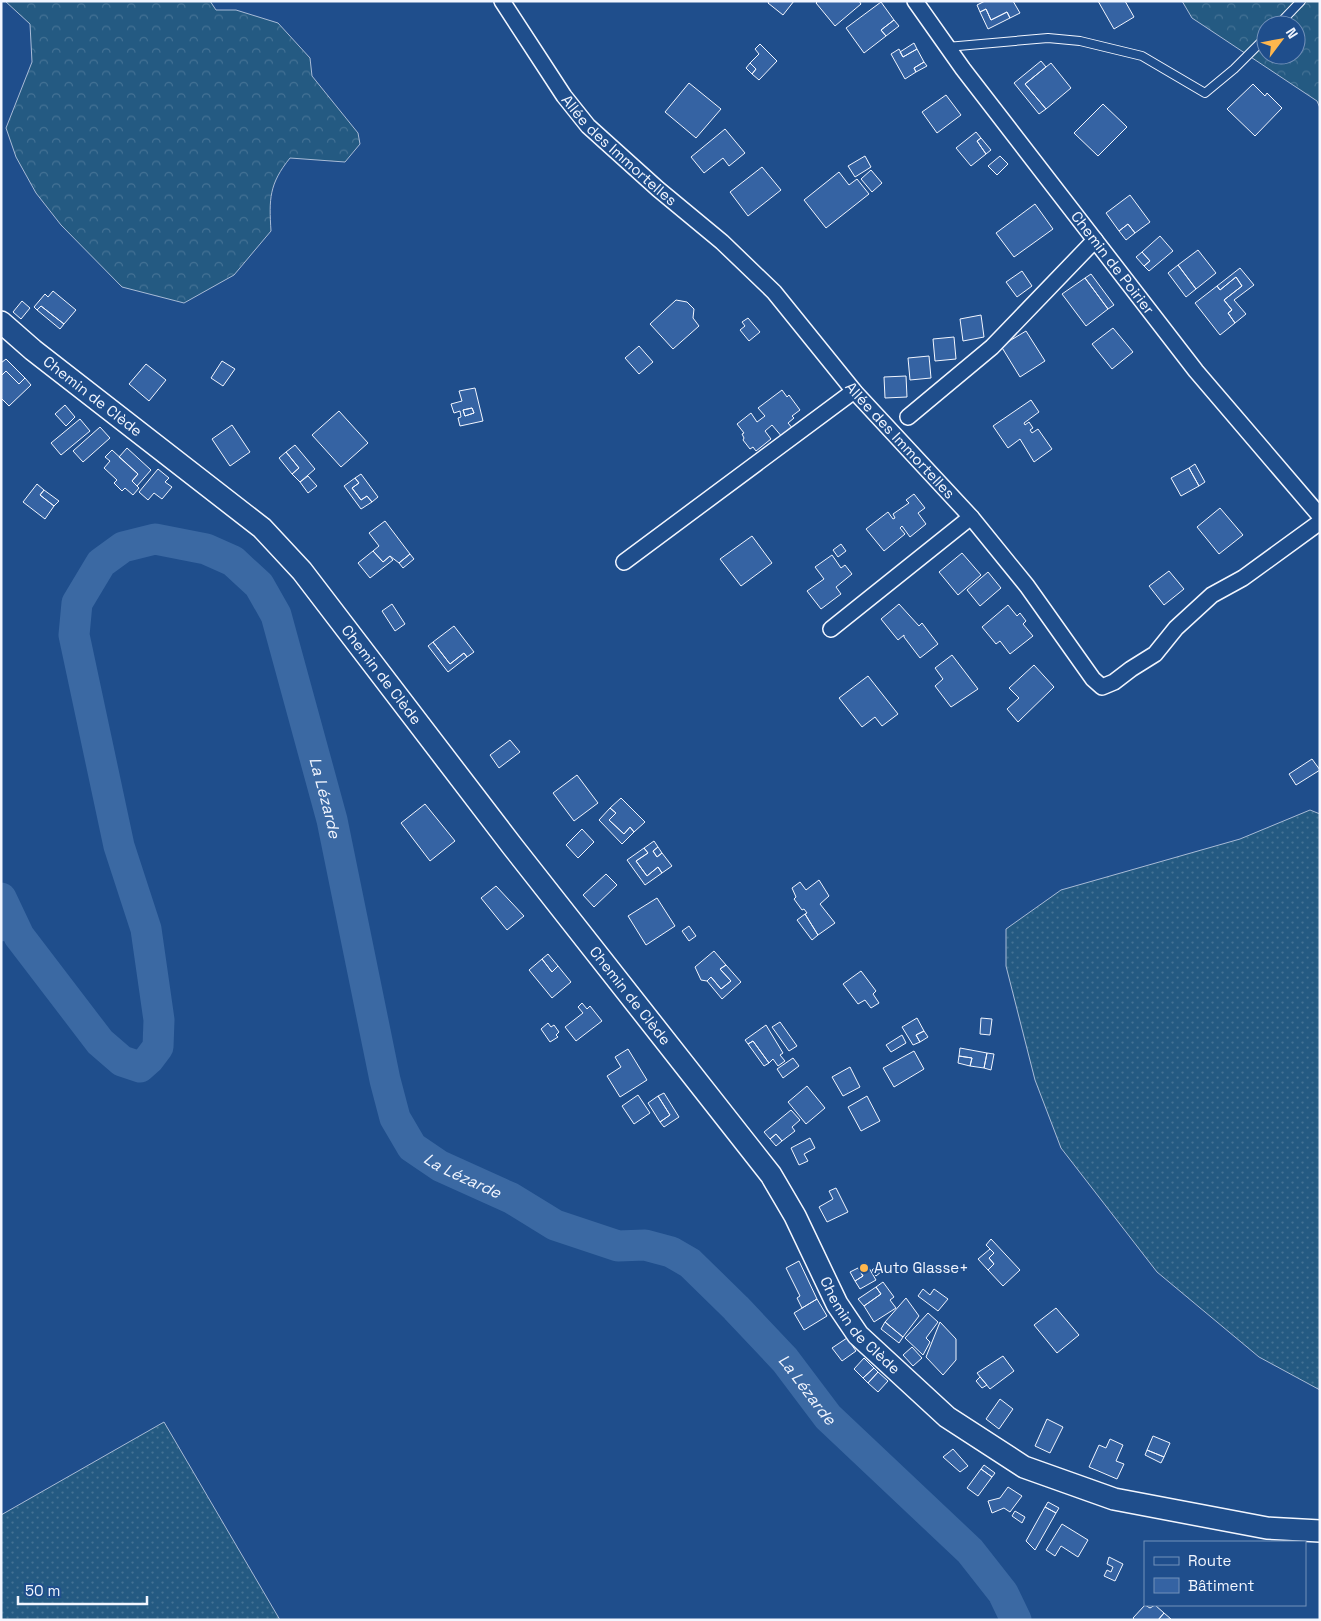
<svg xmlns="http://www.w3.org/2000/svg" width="1321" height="1621" viewBox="0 0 1321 1621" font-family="'Space Grotesk',sans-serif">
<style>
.grass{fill:url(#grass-dots);stroke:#a8bbd7}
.forest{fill:url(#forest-crowns);stroke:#a8bbd7;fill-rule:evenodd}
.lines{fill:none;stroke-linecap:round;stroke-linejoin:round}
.stream{stroke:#3b69a3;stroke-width:5}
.river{stroke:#3b69a3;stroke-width:31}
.building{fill:#3563a3;stroke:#f2f6ff;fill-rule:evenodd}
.service-casing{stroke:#f2f6ff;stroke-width:10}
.minor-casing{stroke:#f2f6ff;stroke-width:18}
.secondary-casing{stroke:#f2f6ff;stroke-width:24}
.service{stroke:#1f4e8c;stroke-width:8}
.minor{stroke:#1f4e8c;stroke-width:15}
.secondary{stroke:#1f4e8c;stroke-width:21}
.poi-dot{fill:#ffb74d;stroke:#1f4e8c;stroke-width:2}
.labels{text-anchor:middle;stroke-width:4;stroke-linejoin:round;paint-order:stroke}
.street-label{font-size:15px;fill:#f2f6ff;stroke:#1f4e8c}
.poi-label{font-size:15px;fill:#f2f6ff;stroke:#1f4e8c;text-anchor:start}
.water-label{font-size:16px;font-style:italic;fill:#f2f6ff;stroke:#1f4e8c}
</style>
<defs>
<pattern id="grass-dots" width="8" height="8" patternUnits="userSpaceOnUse" patternTransform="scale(1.25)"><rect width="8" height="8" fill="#245a82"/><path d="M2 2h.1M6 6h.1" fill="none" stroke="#447295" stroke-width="1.8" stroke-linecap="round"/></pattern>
<pattern id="forest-crowns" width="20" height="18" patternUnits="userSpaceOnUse" patternTransform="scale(1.25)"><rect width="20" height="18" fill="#245a82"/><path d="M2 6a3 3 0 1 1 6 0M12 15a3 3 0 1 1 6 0" fill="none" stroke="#447295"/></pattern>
</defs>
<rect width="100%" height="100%" fill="#1f4e8c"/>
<path class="grass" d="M1310,810L1320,814V1390L1259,1357L1157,1272L1061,1148L1035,1080L1006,966V929L1061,890L1240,839Z
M164,1422L280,1620H1V1515Z"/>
<path class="forest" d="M5,1H210L216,10H236L278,23L310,58L312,76L358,133L360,144L345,162L290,158C269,184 269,199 271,231L234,275L184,303L122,287L61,225L36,193L16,157L6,128L32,62L30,24Z
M1182,1H1320V108L1317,101L1192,18ZM1266,25H1296V55H1266Z"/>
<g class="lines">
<path class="stream" d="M1,939L19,936"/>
<path class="river" id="s1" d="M1,898L19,936L100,1042L122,1061L140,1067L149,1059L158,1047L159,1020L146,929L119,846L74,635L77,603L101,563L123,547L155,539L206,549L233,561L259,585L276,615L332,820L385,1080L395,1118L412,1147L440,1166L511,1198L555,1225L618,1246L645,1245L671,1252L690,1263L736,1308L785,1360L828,1417L970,1551L1003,1593L1016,1620"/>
</g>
<path class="building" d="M769,1H794L783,15L768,3Z
M818,1H859L861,4L835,26L816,3Z
M985,1H1013L1020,13L1010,18L1007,12L991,20L986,9L980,12L977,5Z
M1098,1H1125L1134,17L1114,29Z
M881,2L894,20L881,30L886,36L864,53L846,28Z
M986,9L991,20L1007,12L1010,18L988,29L980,12Z
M894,20L899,26L886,36L881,30Z
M914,43L917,49L903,57L900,52Z
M760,44L777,61L759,80L752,74L756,69L750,63L759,54L755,49Z
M899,49L903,57L917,49L924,62L914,68L916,72L905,79L891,54Z
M1041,61L1046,67L1025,84L1046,109L1039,114L1014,83Z
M924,62L927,66L916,72L914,68Z
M750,63L756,69L752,74L746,68Z
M1051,63L1071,88L1046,109L1025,84Z
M689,83L721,109L696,138L665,112Z
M1253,84L1265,96L1267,93L1282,108L1255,136L1227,109Z
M946,95L961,115L937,133L922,112Z
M1103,104L1127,127L1098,156L1074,133Z
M725,129L745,153L729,166L723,158L704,173L691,157Z
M976,132L981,138L977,141L986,154L971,166L956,148Z
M981,138L991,150L986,154L977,141Z
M865,156L871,167L855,177L848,166Z
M1000,156L1008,164L997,175L988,166Z
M762,167L781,190L748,216L730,192Z
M871,170L882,183L872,192L861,179Z
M839,172L849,185L857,179L869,194L826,228L804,200Z
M1130,195L1150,222L1135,233L1128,224L1119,231L1106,213Z
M1035,204L1053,229L1014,257L996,233Z
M1128,224L1135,233L1126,240L1119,231Z
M1160,236L1173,251L1149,271L1144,266L1150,261L1142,252Z
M1198,250L1216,273L1196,289L1178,265Z
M1142,252L1150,261L1144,266L1136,257Z
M1178,265L1196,289L1186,297L1168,273Z
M1240,268L1254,285L1234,300L1246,314L1235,323L1228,313L1232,310L1224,300L1242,286L1236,277L1220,290L1217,286Z
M1022,271L1032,286L1017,297L1006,282Z
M1091,274L1114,305L1108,309L1085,278Z
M1236,277L1242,286L1224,300L1232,310L1228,313L1235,323L1220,335L1195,303L1217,286L1220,290Z
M1085,278L1108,309L1086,326L1062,294Z
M53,291L76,310L64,324L41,306L37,310L34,307L45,294L48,297Z
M676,300L687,302L694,309L693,318L699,326L673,349L650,324Z
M22,301L30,308L21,319L13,312Z
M41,306L64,324L60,329L37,310Z
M981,315L984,337L963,341L960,319Z
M748,318L760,332L749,341L740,330L745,326L742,322Z
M1113,328L1133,352L1112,369L1092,344Z
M1026,331L1045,361L1020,377L1001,346Z
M954,337L956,359L935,361L933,339Z
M639,346L653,362L639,374L625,358Z
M929,356L931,378L910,380L908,358Z
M6,359L25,378L19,384L6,371L1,376V363Z
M222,361L235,369L223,386L211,378Z
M146,364L166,380L149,401L129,384Z
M6,371L19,384L25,378L31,385L9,406L1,398V376Z
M906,376L907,397L885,398L884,377Z
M475,388L483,421L460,426L458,418L461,417L460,411L454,413L451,404L462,401L459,391ZM472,408L474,413L465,416L463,410Z
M782,390L787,397L789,395L800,410L792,416L794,418L788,423L794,430L783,438L772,425L765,431L771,439L756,451L753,447L750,449L743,440L744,438L742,434L744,433L737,424L751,413L757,422L765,416L758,408Z
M1031,400L1039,412L1024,423L1025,425L1029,422L1033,428L1030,430L1032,433L1038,429L1052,449L1034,462L1020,439L1008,448L993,426Z
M65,405L75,417L66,426L55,414Z
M472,408L474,413L465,416L463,410Z
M339,411L368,443L341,467L312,435Z
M80,419L90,431L61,455L51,443Z
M232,425L250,452L230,466L212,439Z
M100,427L110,438L83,462L73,451Z
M295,445L315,469L300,482L292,474L299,468L286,452Z
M127,448L151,470L137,486L132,481L138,474L119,457Z
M112,450L138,474L132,481L139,488L133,495L125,488L122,491L114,483L117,480L104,468L110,461L105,457Z
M286,452L299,468L292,474L279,458Z
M1195,464L1205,482L1199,486L1189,468Z
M1189,468L1199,486L1181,496L1171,478Z
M158,469L169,478L165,482L172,487L162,499L154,493L148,500L139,492Z
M361,474L378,497L372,502L367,496L361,500L352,488L359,483L355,478Z
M308,476L317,486L308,493L300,482Z
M355,478L359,483L352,488L361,500L367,496L372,502L361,509L344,486Z
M37,484L44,490L40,495L54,506L45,519L23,502Z
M44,490L59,501L54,506L40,495Z
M914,494L925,508L918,513L926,524L910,537L902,526L900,528L905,534L884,551L866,529L888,512L893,519L895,518L893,514L909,503L906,500Z
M1220,508L1243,535L1219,554L1197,527Z
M385,521L410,554L399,563L390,556L383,562L373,551L379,546L369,533Z
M752,536L772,563L741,586L720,559Z
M841,544L846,551L838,557L833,550Z
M373,551L383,562L390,556L393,560L370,578L358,563Z
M962,553L981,575L958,595L939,572Z
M410,554L414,559L403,568L399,563Z
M832,555L841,568L845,565L852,574L836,587L841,594L821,609L807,591L824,579L815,567Z
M1169,571L1184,589L1164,605L1149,586Z
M988,572L1001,588L980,606L967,590Z
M392,604L405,624L395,631L382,611Z
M899,604L919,626L922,623L938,644L920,658L904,637V635L898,640L881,619Z
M1008,605L1017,616L1020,613L1026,621L1023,624L1033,636L1010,654L1000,641L996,644L982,627Z
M454,626L474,652L467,657L464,653L450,664L433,642Z
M433,642L450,664L464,653L467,657L448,672L428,646Z
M952,655L978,689L951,707L935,686L943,679L935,668Z
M1034,665L1054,687L1018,722L1007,709L1019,698L1009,688Z
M868,676L898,714L882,726L875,717L862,727L839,698Z
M510,740L520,752L499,768L490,755Z
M1312,759L1320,770L1296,785L1289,774Z
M577,775L598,803L574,821L553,793Z
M621,798L645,822L634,832L630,827L624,834L609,820L616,813L610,808Z
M425,804L455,841L430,861L401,823Z
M610,808L616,813L609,820L624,834L630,827L634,832L622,844L599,820Z
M582,829L594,842L578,858L566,845Z
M654,841L658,847L653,851L657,857L662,853L672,866L662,873L658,867L647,876L636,861L648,853L644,848Z
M658,847L662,853L657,857L653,851Z
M644,848L648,853L636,861L647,876L658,867L662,873L645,885L627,860Z
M606,874L617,885L594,907L583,895Z
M819,880L829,896L820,904L835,923L818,935L805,914L807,913L804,909L802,910L794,899L796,897L792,888L800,882L806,890Z
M496,886L524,916L507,930L481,898Z
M657,898L675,926L646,945L628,916Z
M805,914L818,935L812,940L797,920Z
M689,926L696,936L689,941L682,931Z
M714,951L726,965L720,969L731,981L721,989L711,977L707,981L701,980L695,967Z
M548,954L558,966L552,972L542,959Z
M542,959L552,972L558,966L571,982L552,998L529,970Z
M726,965L741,982L722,999L707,981L711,977L721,989L731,981L720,969Z
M861,971L876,991L873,994L879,1003L871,1008L865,1000L858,1004L843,984Z
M582,1003L587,1009L590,1006L602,1021L576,1041L565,1027L583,1013L578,1007Z
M917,1018L924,1031L916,1035L920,1042L913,1045L902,1027Z
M981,1018L992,1019L990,1035L980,1034Z
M780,1022L797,1046L789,1051L772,1027Z
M548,1023L551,1027L554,1025L559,1032L556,1035L558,1037L550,1042L541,1029Z
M766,1025L783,1053L780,1055L785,1061L778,1066L773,1059L769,1063L753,1041L748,1044L745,1040Z
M924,1031L928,1037L920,1042L916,1035Z
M902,1035L906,1043L891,1052L886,1045Z
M753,1041L769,1063L764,1066L748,1044Z
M960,1048L987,1053L984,1068L970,1066L972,1058L959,1056Z
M628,1049L647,1080L620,1097L607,1076L621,1067L615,1057Z
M914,1051L924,1069L894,1087L883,1068Z
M987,1053L994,1054L991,1070L984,1068Z
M959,1056L972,1058L970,1066L958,1063Z
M793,1058L799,1066L783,1078L777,1069Z
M850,1067L860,1087L843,1096L832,1077Z
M807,1086L825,1108L806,1124L788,1102Z
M664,1093L679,1117L664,1127L660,1122L670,1115L658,1096Z
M638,1095L650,1113L634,1124L622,1106Z
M658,1096L670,1115L660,1122L648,1103Z
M867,1096L880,1121L861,1131L848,1107Z
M791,1110L800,1120L792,1127L795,1131L782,1141L776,1134L770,1139L764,1132Z
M776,1134L782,1141L776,1146L770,1139Z
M810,1138L815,1148L804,1154L808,1161L799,1165L791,1148Z
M836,1188L848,1212L827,1222L819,1207L833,1199L829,1191Z
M991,1239L1020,1270L1003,1286L988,1270L994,1264L989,1258L994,1253L986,1245Z
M990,1249L994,1253L989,1258L994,1264L988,1270L978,1259Z
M799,1261L817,1299L802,1308L797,1298L800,1296L786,1268Z
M866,1263L876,1280L860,1289L855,1281L863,1276L858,1268Z
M877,1266L881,1272L876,1276L872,1270Z
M858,1268L863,1276L855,1281L850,1272Z
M883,1282L894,1297L890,1300L896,1308L874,1322L864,1306L881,1294L876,1287Z
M876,1287L881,1294L864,1306L858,1299Z
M923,1289L930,1295L934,1289L948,1299L938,1311L918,1296Z
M906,1298L919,1316L903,1337L885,1322Z
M817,1299L827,1316L804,1330L794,1313Z
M1056,1308L1079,1335L1057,1353L1034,1325Z
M928,1313L938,1322L926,1338L930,1342L923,1355L905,1338Z
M885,1322L903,1337L899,1343L881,1329Z
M940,1322L956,1339V1360L943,1375L926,1357Z
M847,1338L856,1351L842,1361L832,1348Z
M912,1347L922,1358L913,1366L903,1355Z
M1003,1356L1014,1371L990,1389L977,1373Z
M864,1358L874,1368L863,1378L854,1369Z
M874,1368L878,1372L868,1383L863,1378Z
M878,1372L888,1381L878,1392L868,1383Z
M980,1377L987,1385L982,1388L976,1381Z
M1000,1399L1013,1409L999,1429L986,1419Z
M1047,1419L1063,1427L1050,1453L1035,1446Z
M1153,1436L1170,1443L1164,1457L1147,1450Z
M1110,1439L1123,1445L1116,1461L1124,1464L1117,1479L1089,1467L1099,1445L1106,1448Z
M953,1449L968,1466L960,1472L943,1457Z
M1147,1450L1164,1457L1161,1463L1145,1455Z
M984,1465L995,1473L992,1477L981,1469Z
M981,1469L992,1477L978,1496L967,1488Z
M1008,1487L1022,1496L1010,1512L1004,1508L992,1513L988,1501L1000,1498Z
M1048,1502L1059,1508L1056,1513L1045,1507Z
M1045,1507L1056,1513L1035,1550L1026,1541Z
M1015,1511L1025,1517L1022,1523L1012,1516Z
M1062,1524L1088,1540L1078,1557L1061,1546L1055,1556L1046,1550Z
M1109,1557L1123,1564L1115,1581L1104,1576L1107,1570L1111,1572L1113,1567L1107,1564Z
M1145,1605L1150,1608L1155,1605L1164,1613L1158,1620H1135L1133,1618Z
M1164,1613L1171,1619L1158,1620Z"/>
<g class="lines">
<defs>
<path id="service" d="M1278,25L1301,1
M947,47L1048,38L1080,41L1142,56L1205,93L1234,69L1266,37"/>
<g id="minor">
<path id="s2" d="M502,1L564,96L588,126L658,189L722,242L774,292L854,391L971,517L1027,586L1093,679L1102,687L1114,682L1131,669L1155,654L1176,628L1212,595L1243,578L1320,522"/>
<path id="s3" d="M915,1L963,69L1196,371L1320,516"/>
<path d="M908,417L992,347L1095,240"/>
<path d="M624,562L854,391"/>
<path d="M831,629L971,517"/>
</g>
<g id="secondary">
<path id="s4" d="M1,322L33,350L262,528L302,571L513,847L771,1175L795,1216L837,1304L858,1335L947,1417L1024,1467L1114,1499L1267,1528L1320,1531"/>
</g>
</defs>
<use href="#service" class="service-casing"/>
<use href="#minor" class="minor-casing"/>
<use href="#secondary" class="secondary-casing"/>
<use href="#service" class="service"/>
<use href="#minor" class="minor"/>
<use href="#secondary" class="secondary"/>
</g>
<circle class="poi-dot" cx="864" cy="1268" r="5"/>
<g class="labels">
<g class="street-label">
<text dy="5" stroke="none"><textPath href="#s2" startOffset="191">Allée des Immortelles</textPath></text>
<text dy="5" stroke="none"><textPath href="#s3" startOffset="328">Chemin de Poirier</textPath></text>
<text dy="5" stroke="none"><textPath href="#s4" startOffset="118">Chemin de Clède</textPath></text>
<text dy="5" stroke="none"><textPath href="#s2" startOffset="596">Allée des Immortelles</textPath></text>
<text dy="5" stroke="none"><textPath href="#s4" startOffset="522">Chemin de Clède</textPath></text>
<text dy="5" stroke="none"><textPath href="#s4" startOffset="928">Chemin de Clède</textPath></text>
<text dy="5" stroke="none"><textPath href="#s4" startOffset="1332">Chemin de Clède</textPath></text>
</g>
<g class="poi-label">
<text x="874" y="1273">Auto Glasse+</text>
</g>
<g class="water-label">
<text dy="6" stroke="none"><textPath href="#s1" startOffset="1152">La Lézarde</textPath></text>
<text dy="6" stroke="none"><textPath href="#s1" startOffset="1572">La Lézarde</textPath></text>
<text dy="6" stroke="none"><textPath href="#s1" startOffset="1992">La Lézarde</textPath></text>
</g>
</g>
<rect width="1321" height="1621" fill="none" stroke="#f2f6ff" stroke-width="5"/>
<rect x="1144" y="1541" width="162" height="65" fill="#1f4e8c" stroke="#7391ba"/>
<rect x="1154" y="1557" width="25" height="8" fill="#1f4e8c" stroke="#7391ba"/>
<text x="1188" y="1566" font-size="15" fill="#f2f6ff">Route</text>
<rect x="1154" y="1578" width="25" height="15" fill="#3563a3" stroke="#7391ba"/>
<text x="1188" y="1591" font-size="15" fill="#f2f6ff">Bâtiment</text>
<g transform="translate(1281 40) rotate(58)"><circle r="24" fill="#1f4e8c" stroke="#7391ba"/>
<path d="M0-4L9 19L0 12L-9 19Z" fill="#ffb74d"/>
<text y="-8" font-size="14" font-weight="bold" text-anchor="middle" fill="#f2f6ff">N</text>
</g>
<path d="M18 1596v8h129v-8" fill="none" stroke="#f2f6ff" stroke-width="2.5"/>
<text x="25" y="1596" font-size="15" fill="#f2f6ff" stroke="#1f4e8c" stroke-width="4" paint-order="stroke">50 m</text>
</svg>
